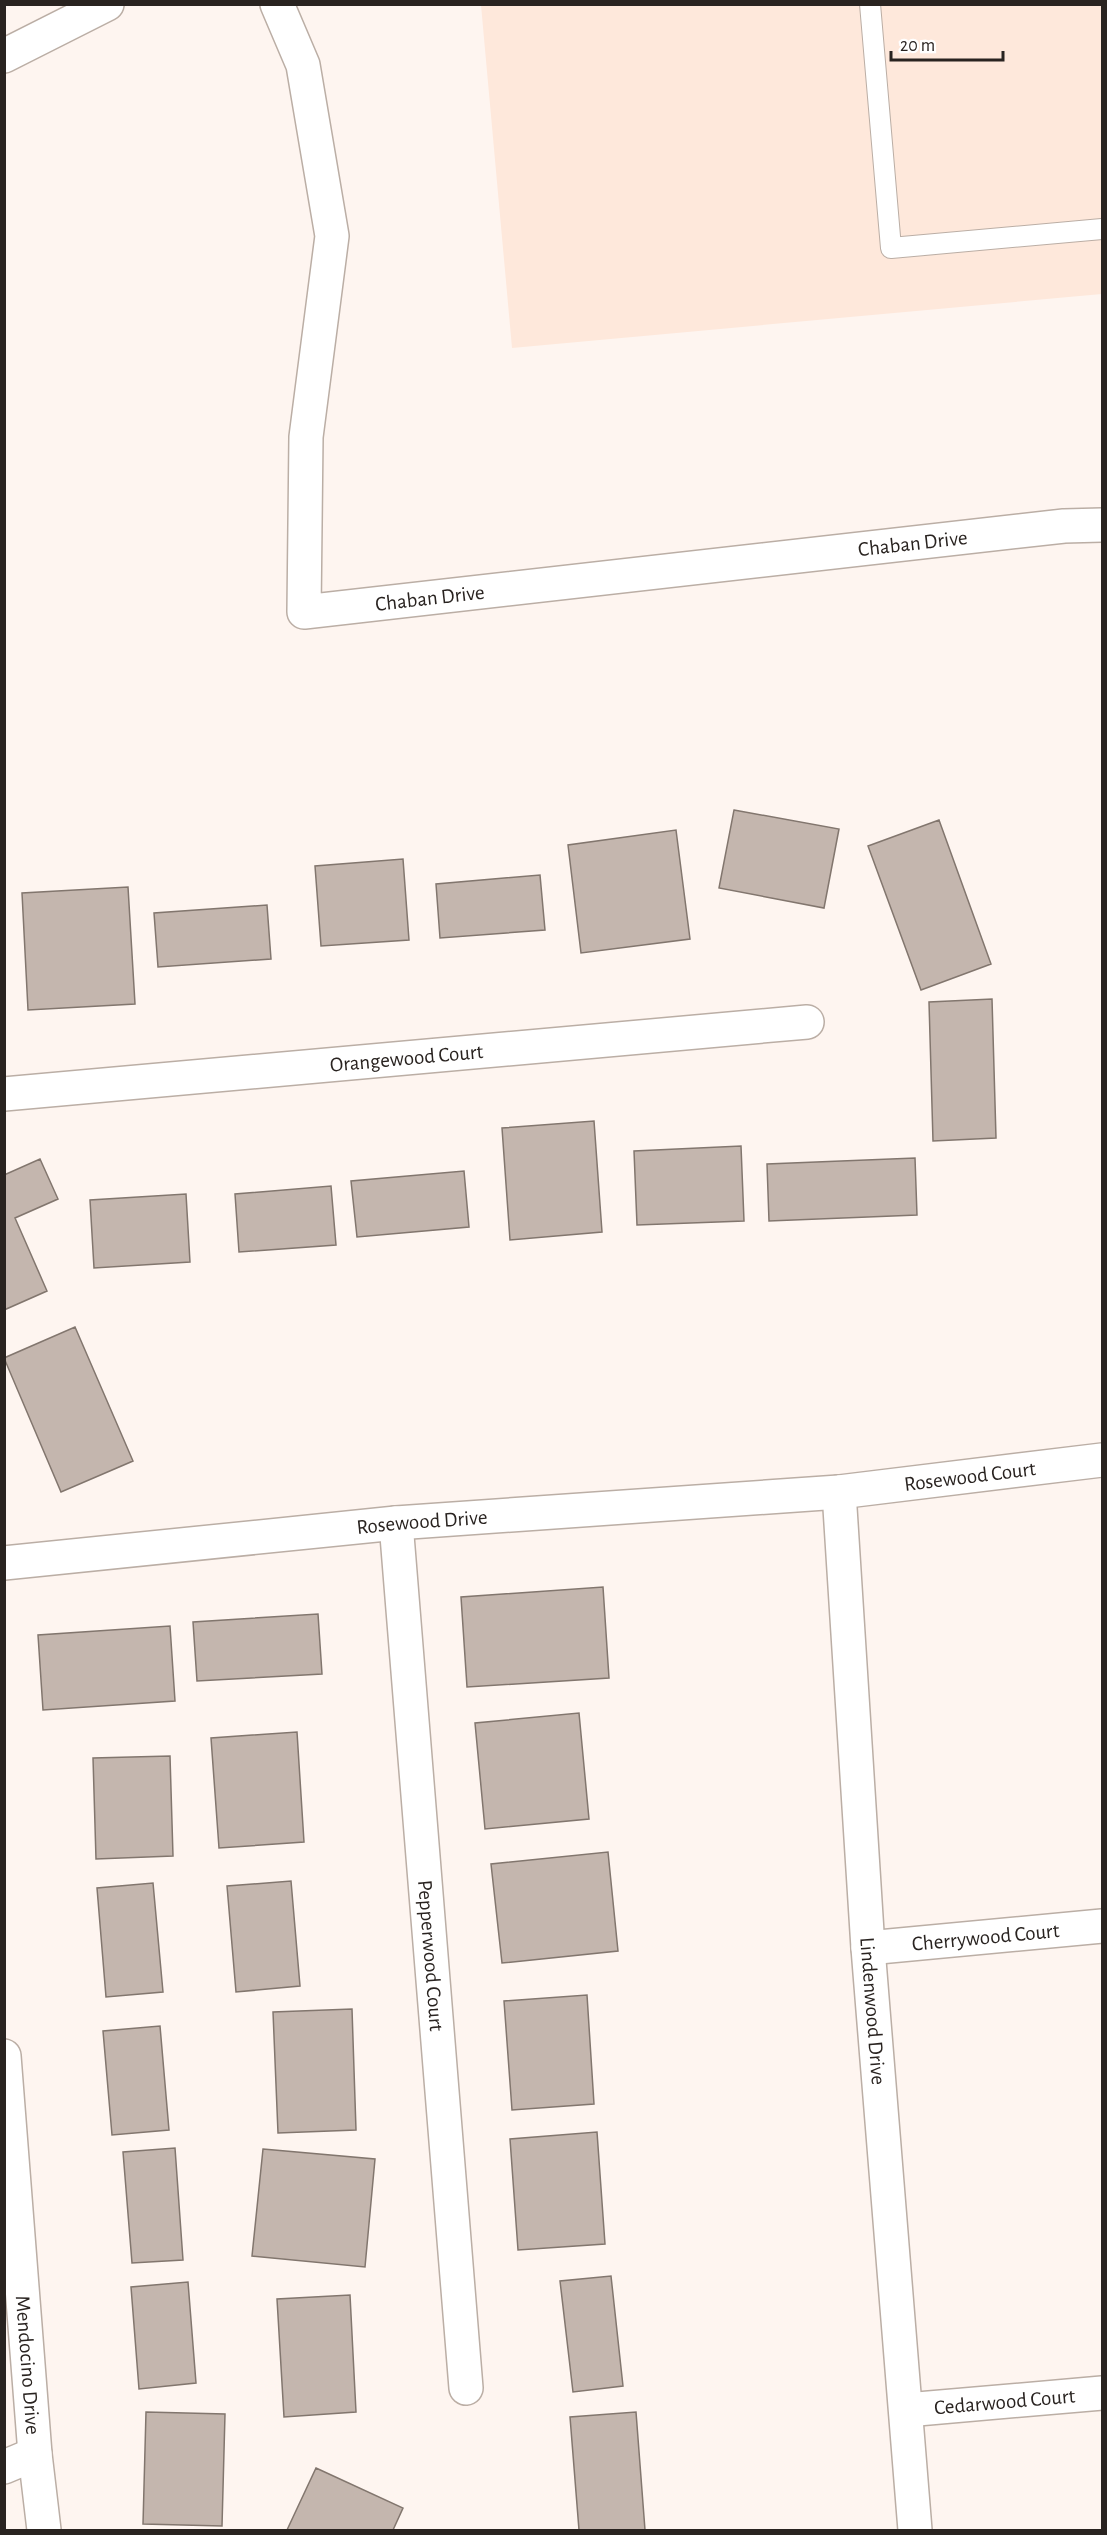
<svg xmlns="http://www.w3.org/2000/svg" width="1107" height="2535" viewBox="0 0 1107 2535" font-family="'Alegreya Sans',sans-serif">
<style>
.built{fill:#fee8db}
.building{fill:#c4b6ae;stroke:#82766e;stroke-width:1.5}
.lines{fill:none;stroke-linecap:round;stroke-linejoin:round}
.service-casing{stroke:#bbaea5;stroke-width:22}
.minor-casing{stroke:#bbaea5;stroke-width:36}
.tertiary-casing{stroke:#bbaea5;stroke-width:36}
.service{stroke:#fff;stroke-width:20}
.minor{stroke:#fff;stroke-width:33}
.tertiary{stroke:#fff;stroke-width:33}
.labels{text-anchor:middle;stroke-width:5;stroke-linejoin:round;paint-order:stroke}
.street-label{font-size:21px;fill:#292320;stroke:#fff}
</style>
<rect width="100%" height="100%" fill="#fef5f0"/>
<path class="built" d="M481,5H1102V294L512,348Z"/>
<path class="building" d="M734,810L839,829L824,908L719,888Z
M939,820L991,964L921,990L868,846Z
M676,830L690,939L581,953L568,845Z
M403,859L409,940L321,946L315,866Z
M540,875L545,930L440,938L436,884Z
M128,887L135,1004L28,1010L22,893Z
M267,905L271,959L158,967L154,913Z
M992,999L996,1138L933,1141L929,1002Z
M594,1121L602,1232L510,1240L502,1128Z
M741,1146L744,1221L637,1225L634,1151Z
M915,1158L917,1215L769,1221L767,1164Z
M40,1159L58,1199L15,1218L47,1291L4,1310V1175Z
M464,1171L469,1227L357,1237L351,1181Z
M331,1186L336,1245L239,1252L235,1194Z
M186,1194L190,1262L94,1268L90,1200Z
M75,1327L133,1461L61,1492L4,1358Z
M603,1587L609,1678L467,1687L461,1597Z
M318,1614L322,1674L197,1681L193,1622Z
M170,1626L175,1701L43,1710L38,1635Z
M579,1713L589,1819L485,1829L475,1723Z
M297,1732L304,1842L219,1848L211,1738Z
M170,1756L173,1856L96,1859L93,1758Z
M608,1852L618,1951L502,1963L491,1864Z
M291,1881L300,1986L236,1992L227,1886Z
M153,1883L163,1992L106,1997L97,1888Z
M587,1995L594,2104L512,2110L504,2001Z
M352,2009L356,2130L278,2133L273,2012Z
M160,2026L169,2130L112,2135L103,2031Z
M597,2132L605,2244L518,2250L510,2139Z
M175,2148L183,2260L132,2263L123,2152Z
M263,2149L375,2159L365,2267L252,2256Z
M611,2276L623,2386L573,2392L560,2281Z
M188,2282L196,2383L139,2389L131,2287Z
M350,2295L356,2412L284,2417L277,2299Z
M146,2412L225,2414L222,2526L143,2524Z
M636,2412L645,2530H579L570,2417Z
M316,2468L403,2508L393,2530H287Z"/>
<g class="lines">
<defs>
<path id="service" d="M870,4L891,248L1102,229"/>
<g id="minor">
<path id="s1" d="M277,4L303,65L332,236L306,437L304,612L1064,526L1102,525"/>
<path id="s2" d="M4,1094L807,1022"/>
<path id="s3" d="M839,1492L868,1948L915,2530"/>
<path id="s4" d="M396,1523L466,2388"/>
<path id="s5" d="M4,1563L396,1523L839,1492L1102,1460"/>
<path id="s6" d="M868,1948L1102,1926"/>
<path id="s7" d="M4,2056L35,2454L44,2530"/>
<path id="s8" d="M906,2410L1102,2393"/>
<path d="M4,2467L35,2454"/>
</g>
<path id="tertiary" d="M4,56L107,4"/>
</defs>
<use href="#service" class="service-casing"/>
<use href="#minor" class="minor-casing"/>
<use href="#tertiary" class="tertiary-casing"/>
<use href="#service" class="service"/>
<use href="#minor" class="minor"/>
<use href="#tertiary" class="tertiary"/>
</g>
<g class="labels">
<g class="street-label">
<text dy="7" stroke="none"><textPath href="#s1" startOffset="1230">Chaban Drive</textPath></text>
<text dy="7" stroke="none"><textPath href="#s1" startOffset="744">Chaban Drive</textPath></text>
<text dy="7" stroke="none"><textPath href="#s2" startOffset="404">Orangewood Court</textPath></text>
<text dy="7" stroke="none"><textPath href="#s5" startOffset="970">Rosewood Court</textPath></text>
<text dy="7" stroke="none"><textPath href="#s5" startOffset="420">Rosewood Drive</textPath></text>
<text dy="7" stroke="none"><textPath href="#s6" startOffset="118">Cherrywood Court</textPath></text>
<text dy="7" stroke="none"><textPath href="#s4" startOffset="434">Pepperwood Court</textPath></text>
<text dy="7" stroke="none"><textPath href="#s3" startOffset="520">Lindenwood Drive</textPath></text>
<text dy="7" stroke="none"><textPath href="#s7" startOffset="310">Mendocino Drive</textPath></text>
<text dy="7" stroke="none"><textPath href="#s8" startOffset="99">Cedarwood Court</textPath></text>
</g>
</g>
<rect width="1107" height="2535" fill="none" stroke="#292320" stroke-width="12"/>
<path d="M891 51v9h112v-9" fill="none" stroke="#292320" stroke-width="3"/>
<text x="900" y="51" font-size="18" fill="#292320" stroke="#ffffff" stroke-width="4.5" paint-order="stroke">20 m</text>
</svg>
